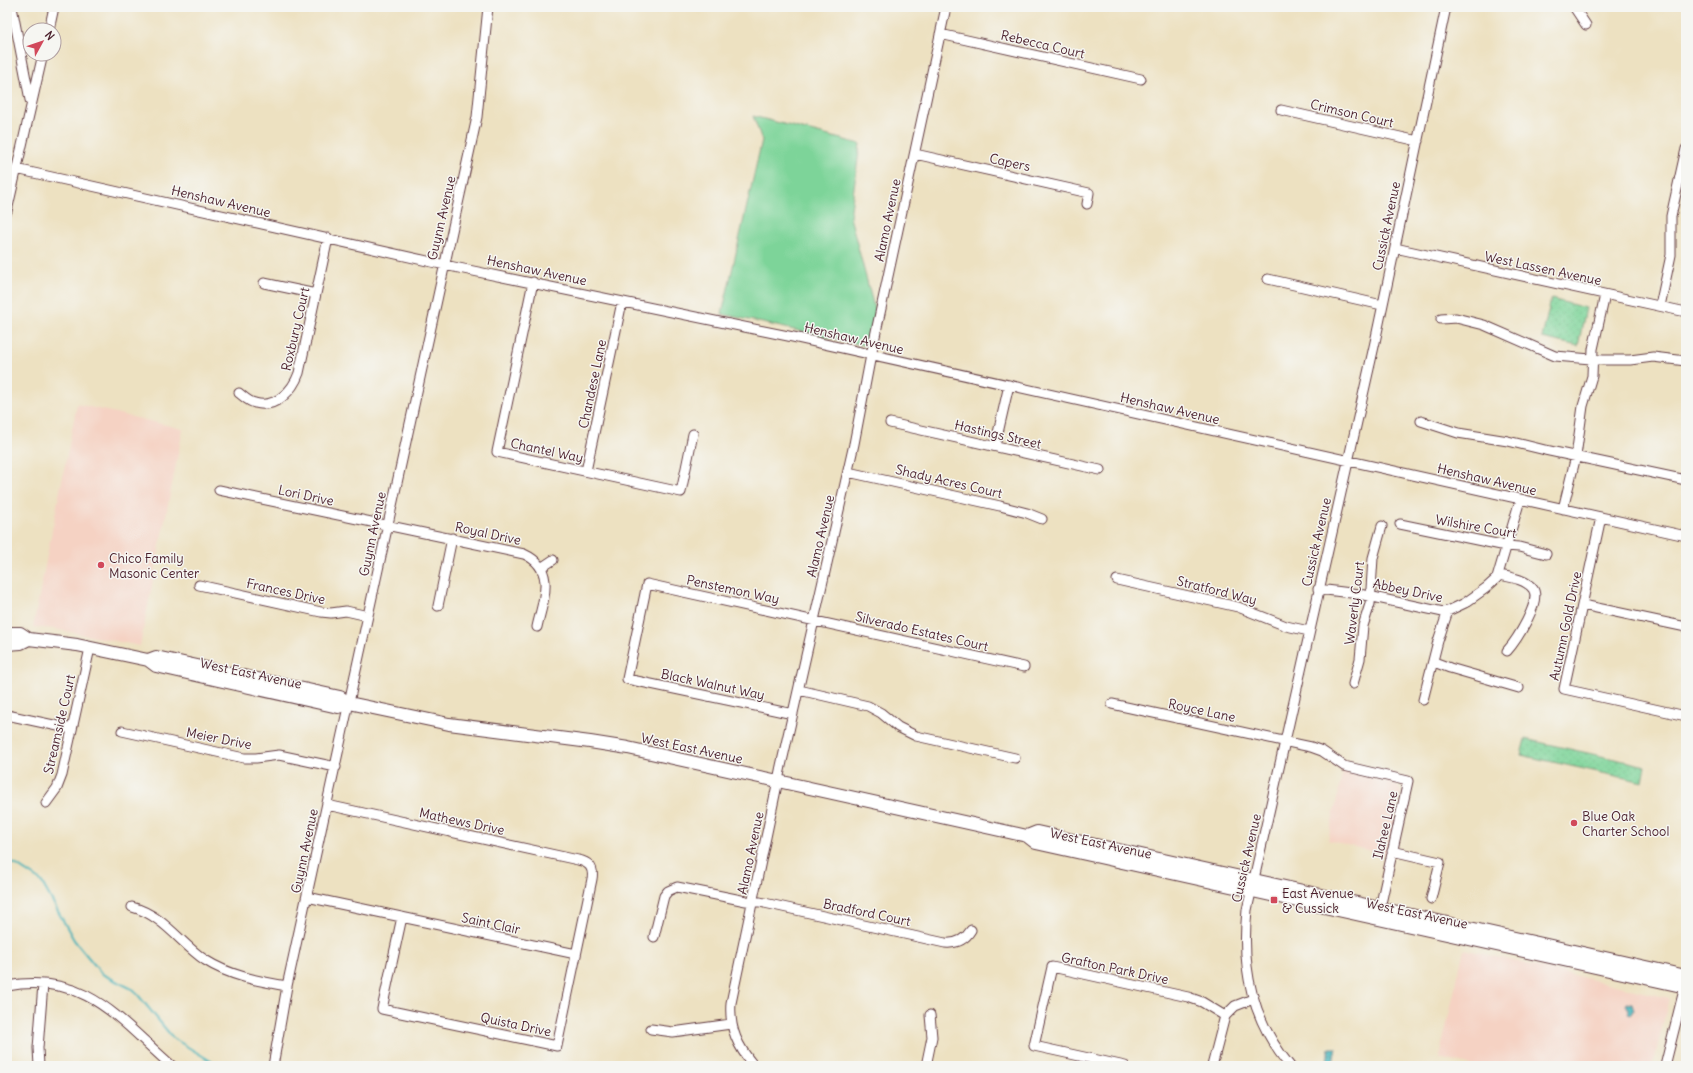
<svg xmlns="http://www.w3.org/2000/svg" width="1693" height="1073" viewBox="0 0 1693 1073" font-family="Delius,sans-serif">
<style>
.built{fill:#f5d2c3}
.grass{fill:#7dd499;stroke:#647a62}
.park{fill:url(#park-dots);stroke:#647a62}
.water{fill:url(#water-ripples);stroke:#466872}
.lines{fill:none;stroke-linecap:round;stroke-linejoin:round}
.stream{stroke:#41b2b9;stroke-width:2}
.minor-casing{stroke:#623c42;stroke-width:11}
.major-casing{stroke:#623c42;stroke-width:14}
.minor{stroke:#fff;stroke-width:9}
.major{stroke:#fff;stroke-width:12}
.poi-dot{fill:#d1495b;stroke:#f6f6f2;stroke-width:1.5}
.labels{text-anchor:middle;stroke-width:3;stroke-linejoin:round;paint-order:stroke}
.street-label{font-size:13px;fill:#4a1f2b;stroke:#f6f6f2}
.poi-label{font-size:13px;fill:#4a1f2b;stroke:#f6f6f2;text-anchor:start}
</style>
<defs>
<pattern id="park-dots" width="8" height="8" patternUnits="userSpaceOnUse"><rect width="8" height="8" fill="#7dd499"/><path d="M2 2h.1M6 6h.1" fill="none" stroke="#6eb684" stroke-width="1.8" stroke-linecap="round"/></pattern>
<pattern id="water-ripples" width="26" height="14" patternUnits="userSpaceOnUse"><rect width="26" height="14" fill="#41b2b9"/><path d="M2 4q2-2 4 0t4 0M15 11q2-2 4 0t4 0" fill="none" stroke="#389097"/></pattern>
</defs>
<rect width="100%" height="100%" fill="#f6f6f2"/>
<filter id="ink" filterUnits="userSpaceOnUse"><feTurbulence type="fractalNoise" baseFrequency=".025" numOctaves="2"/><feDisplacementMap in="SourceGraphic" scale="8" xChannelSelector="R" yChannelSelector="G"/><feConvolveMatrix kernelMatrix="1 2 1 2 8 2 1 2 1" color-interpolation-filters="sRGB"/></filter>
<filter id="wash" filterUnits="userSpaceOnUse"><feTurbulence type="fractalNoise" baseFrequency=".012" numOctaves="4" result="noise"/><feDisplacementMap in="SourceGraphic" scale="16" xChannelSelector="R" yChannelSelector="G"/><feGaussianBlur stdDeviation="0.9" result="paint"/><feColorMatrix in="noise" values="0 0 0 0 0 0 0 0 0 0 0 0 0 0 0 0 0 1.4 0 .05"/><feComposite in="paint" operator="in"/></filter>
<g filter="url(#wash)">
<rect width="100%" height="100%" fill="#ede1c1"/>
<path class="built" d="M77,404L183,429L140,646L55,629L33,627Z
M1343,771L1397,784L1401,792L1386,855L1328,840Z
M1464,949L1669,998L1653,1066H1474L1439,1058Z"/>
<path class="grass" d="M753,116L860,144L850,217L875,311L867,346L722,314L762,140Z"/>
<path class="park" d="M1551,299L1586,308L1578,346L1542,338Z
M1525,739L1646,766L1643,782L1521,755Z"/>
<path class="water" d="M1627,1003L1632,1004L1634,1010L1633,1013L1631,1015L1628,1014L1629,1010L1626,1005Z
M1329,1048H1336L1333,1062L1327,1061Z"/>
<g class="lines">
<path class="stream" d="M7,863L15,864L41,881L74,940L102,974L134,990L173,1038L219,1066"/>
</g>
</g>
<g filter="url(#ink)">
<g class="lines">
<defs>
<path id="minor" d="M12,7L30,100
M1574,7L1586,25
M49,30L54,7
M940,34L1141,79
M1281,110L1418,141
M915,154L1089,193L1087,204
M16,169L454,267L793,337L1686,536
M7,211L43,54
M1395,248L1686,312
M1268,279L1382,305
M533,282L497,452L681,492L693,434
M264,283L316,294
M1660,306L1671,255V216L1686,149
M1441,319L1456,318L1484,325L1555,356L1603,360H1630L1653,357L1686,361
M239,393C244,397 249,402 255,403C276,409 293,390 299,373L328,238
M1421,421L1458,433L1508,441L1545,450L1686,480
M890,423L1100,470
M995,446L1009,385
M586,471L622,302
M848,472L1000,506L1027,513L1042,519
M219,490L524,554C557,569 543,600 537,627
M1563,509L1576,456L1583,406L1592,376L1593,349L1605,295
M1601,517L1564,689L1686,716
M1400,524L1506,546L1519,547L1546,554
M541,568L553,560
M1499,575C1509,577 1526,579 1533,589C1542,601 1516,641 1507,651
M1117,580L1238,607L1286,626L1309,631
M199,585L321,612L331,613L346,611L368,616
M1318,589L1359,594L1443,612L1448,611L1465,603L1486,588L1497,578L1520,500
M1583,605L1686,627
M438,606L452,538
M1434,662L1450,668L1519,688
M1353,684L1360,659L1363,626L1370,604L1373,558L1382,526
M799,690L868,706L881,713L898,727L916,736L1015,758
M1423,700L1438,641L1448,611
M1112,704L1311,747L1322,751L1344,766L1408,781L1380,908
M793,714L627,679L647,584L1024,667
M7,715L72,729
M122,731L244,758H256L279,755L336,767
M46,803L57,788L62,775L90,648
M327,805L578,860C589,862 594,868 592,879L557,1046L382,1009L402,917
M1392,851L1440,862L1431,899
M307,897L576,954
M132,907C163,915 180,943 205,960C230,976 258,981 287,986
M654,937L664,896L668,891L677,887L746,901L760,902L945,943C957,944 965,940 971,930
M7,986C87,972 118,1019 172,1066
M651,1029L673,1032L731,1024
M39,1066L38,1048L43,984
M273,1066L287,986L477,117L488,7
M754,1066C738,1047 729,1029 731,1003L781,766L854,444L871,355L946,7
M926,1066L932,1037L930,1015
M1125,1066L1034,1046L1052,967L1188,997L1202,1002L1225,1016
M1212,1066L1225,1016L1235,1006L1253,999
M1290,1066C1252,1020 1241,969 1247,910L1375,342L1446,7
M1665,1066L1686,982"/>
<path id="major" d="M7,633H20L29,639L77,645L148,660L156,666L338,707L349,703
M7,644L21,643L29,639
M148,660L156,657L340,697L349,703L449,724L590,742L628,748L1027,836L1036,843L1686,987
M1027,836L1037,832L1686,976"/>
</defs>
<use href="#minor" class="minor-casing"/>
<use href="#major" class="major-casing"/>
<use href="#minor" class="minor"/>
<use href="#major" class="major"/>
</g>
</g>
<g class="poi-dot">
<circle cx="101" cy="565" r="4"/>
<circle cx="1574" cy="823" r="4"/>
<rect x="1270" y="896" width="8" height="8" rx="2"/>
</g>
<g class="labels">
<g class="street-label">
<text transform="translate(1043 44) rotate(13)" y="5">Rebecca Court</text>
<text transform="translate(1352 113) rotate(13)" y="5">Crimson Court</text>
<text transform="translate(1010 162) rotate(12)" y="5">Capers</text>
<text transform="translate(221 201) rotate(13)" y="5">Henshaw Avenue</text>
<text transform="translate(441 218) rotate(-77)" y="5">Guynn Avenue</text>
<text transform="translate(887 220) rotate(-78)" y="5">Alamo Avenue</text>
<text transform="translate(1386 226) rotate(-78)" y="5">Cussick Avenue</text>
<text transform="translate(1543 268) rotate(12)" y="5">West Lassen Avenue</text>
<text transform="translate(537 270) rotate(12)" y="5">Henshaw Avenue</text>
<text transform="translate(295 329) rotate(-77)" y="5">Roxbury Court</text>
<text transform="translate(854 338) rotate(13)" y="5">Henshaw Avenue</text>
<text transform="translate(592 384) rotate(-78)" y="5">Chandese Lane</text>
<text transform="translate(1170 408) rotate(13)" y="5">Henshaw Avenue</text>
<text transform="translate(998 434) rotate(13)" y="5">Hastings Street</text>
<text transform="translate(547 450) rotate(12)" y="5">Chantel Way</text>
<text transform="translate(1487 479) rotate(13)" y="5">Henshaw Avenue</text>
<text transform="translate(949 481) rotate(13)" y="5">Shady Acres Court</text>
<text transform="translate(306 495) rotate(12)" y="5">Lori Drive</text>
<text transform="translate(1476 526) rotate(10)" y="5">Wilshire Court</text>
<text transform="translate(488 533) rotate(12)" y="5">Royal Drive</text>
<text transform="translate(372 534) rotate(-78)" y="5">Guynn Avenue</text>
<text transform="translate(820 536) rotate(-77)" y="5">Alamo Avenue</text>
<text transform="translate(1316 542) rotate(-77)" y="5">Cussick Avenue</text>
<text transform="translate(733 589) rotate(12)" y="5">Penstemon Way</text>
<text transform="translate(1217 590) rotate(14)" y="5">Stratford Way</text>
<text transform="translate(1408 590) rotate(12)" y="5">Abbey Drive</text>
<text transform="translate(286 591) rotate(12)" y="5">Frances Drive</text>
<text transform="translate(1354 603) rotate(-83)" y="5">Waverly Court</text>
<text transform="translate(1565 626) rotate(-78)" y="5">Autumn Gold Drive</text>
<text transform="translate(922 631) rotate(13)" y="5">Silverado Estates Court</text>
<text transform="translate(251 673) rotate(12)" y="5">West East Avenue</text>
<text transform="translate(713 684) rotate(12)" y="5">Black Walnut Way</text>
<text transform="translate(1202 710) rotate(12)" y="5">Royce Lane</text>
<text transform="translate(59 724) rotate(-77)" y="5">Streamside Court</text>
<text transform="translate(219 738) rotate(11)" y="5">Meier Drive</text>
<text transform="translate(692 748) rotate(12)" y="5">West East Avenue</text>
<text transform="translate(462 821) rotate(12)" y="5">Mathews Drive</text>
<text transform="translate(1385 825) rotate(-77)" y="5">Ilahee Lane</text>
<text transform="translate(1101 843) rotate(12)" y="5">West East Avenue</text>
<text transform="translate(304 851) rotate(-78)" y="5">Guynn Avenue</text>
<text transform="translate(750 853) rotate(-78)" y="5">Alamo Avenue</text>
<text transform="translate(1246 858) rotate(-77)" y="5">Cussick Avenue</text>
<text transform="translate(867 912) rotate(12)" y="5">Bradford Court</text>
<text transform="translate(1417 913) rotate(12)" y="5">West East Avenue</text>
<text transform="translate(491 923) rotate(12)" y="5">Saint Clair</text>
<text transform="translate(1115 968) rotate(12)" y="5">Grafton Park Drive</text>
<text transform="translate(516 1024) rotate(12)" y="5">Quista Drive</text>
</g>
<g class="poi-label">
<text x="109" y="563">Chico Family<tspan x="109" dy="15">Masonic Center</tspan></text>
<text x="1582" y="821">Blue Oak<tspan x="1582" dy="15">Charter School</tspan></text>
<text x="1282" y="898">East Avenue<tspan x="1282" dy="15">&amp; Cussick</tspan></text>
</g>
</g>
<rect width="1693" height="1073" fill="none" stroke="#f6f6f2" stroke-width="24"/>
<g transform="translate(42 42) rotate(50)"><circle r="19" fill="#f6f6f2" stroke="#b1a0a2"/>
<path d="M0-3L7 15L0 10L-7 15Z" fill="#d1495b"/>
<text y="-6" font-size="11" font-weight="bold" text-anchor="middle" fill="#4a1f2b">N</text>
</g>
</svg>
